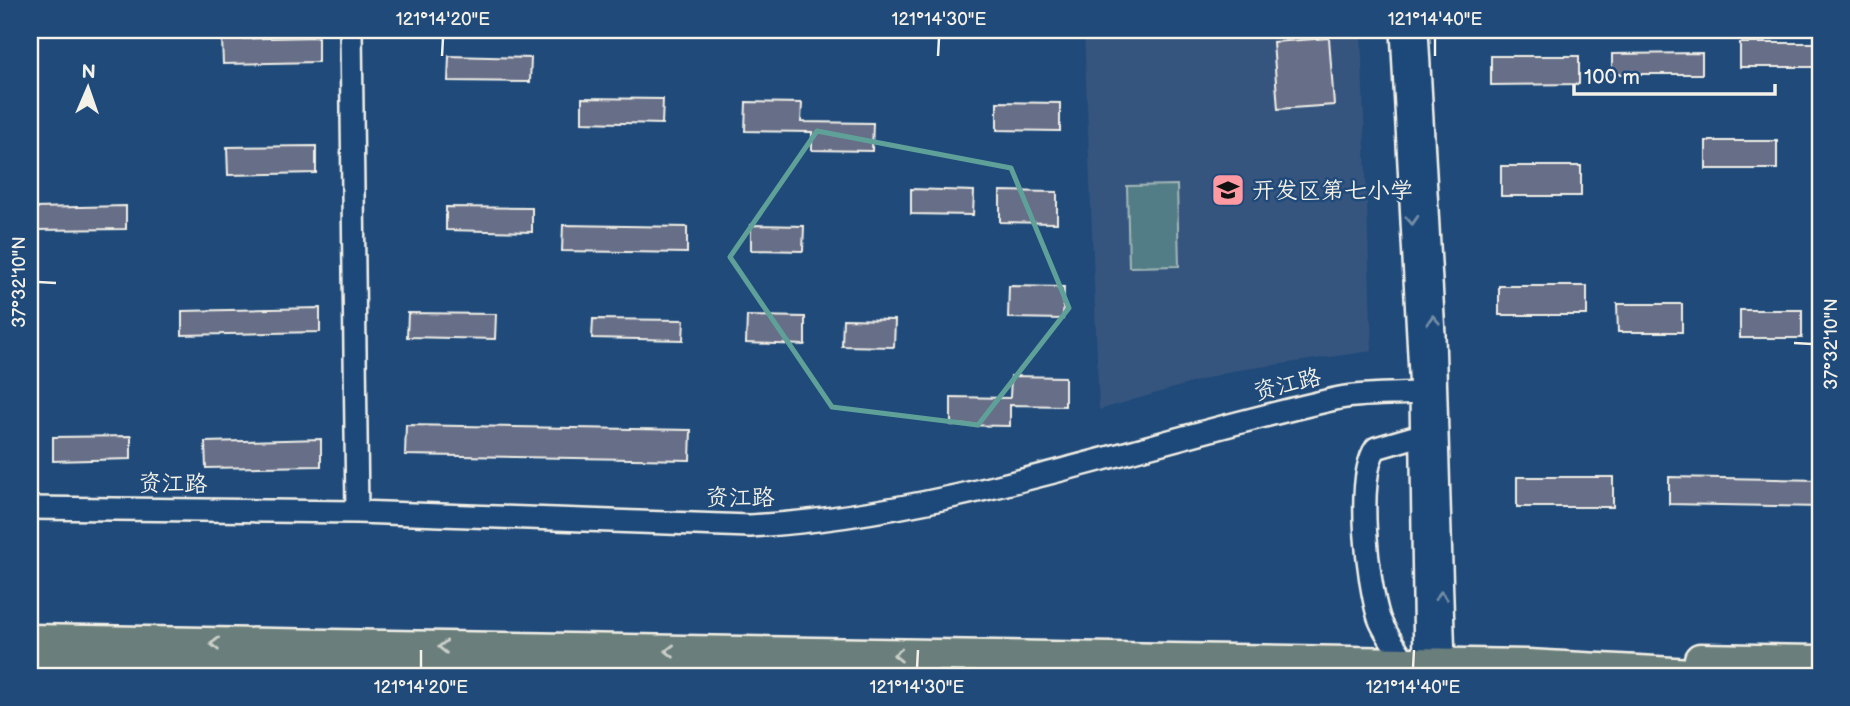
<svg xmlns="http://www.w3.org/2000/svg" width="1850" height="706" viewBox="0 0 1850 706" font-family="'Balsamiq Sans','LXGW WenKai TC',sans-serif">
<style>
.built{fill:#34557e}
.green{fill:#527d86;stroke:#a3b7b7;stroke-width:2}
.building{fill:#666e88;stroke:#f4f1e8;stroke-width:2}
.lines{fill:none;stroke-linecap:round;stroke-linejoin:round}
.minor-casing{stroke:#f4f1e8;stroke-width:26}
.highway-casing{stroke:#f4f1e8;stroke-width:35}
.minor{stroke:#1f4a7a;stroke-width:21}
.highway{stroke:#6b7f7c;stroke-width:30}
.oneway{stroke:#748da6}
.oneway2{stroke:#cbcfc8}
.marked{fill:none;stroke:#5fa199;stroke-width:5;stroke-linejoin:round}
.ticks{fill:none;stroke:#f4f1e8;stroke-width:2.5}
.labels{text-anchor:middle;stroke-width:5;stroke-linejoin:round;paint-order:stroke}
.poi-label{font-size:23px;fill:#f4f1e8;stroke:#1f4a7a;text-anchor:start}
.street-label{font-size:23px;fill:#f4f1e8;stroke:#1f4a7a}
.neatline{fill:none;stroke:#f4f1e8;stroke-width:2.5}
.ticks-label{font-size:18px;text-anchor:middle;fill:#f4f1e8}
</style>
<rect width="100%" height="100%" fill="#1f4a7a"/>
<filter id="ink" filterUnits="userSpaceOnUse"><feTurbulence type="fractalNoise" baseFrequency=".0143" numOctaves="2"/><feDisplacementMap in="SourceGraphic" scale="14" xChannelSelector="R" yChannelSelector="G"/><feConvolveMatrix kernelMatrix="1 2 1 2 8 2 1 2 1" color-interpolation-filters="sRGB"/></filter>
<g filter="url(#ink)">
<path class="built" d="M1084,30H1361L1372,351L1232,371L1099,410Z"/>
<path class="green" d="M1177,185L1179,266L1129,267L1127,186Z"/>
<path class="building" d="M318,37V62L223,64L222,39Z
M1329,38L1334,105L1278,109L1273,42Z
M1740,43H1820V67H1740Z
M1702,53V74H1612V54Z
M449,56L531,58L530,82L448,81Z
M1491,56H1579V84L1491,85Z
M582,98L663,99L662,124L582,122Z
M746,102L802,103L801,122L873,123L872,151L812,150V132L745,131Z
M997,102L1060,103V131L997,130Z
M1706,141H1777V169H1706Z
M316,146V173L228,175L227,147Z
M1501,166H1581V196H1501Z
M911,189L974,191L973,215L911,214Z
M1000,191L1057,192V223L1000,222Z
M126,206V229L35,230L34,208Z
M446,207L532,208V232L446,230Z
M563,225L687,227V253L562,251Z
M751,225L804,226L803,251L751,250Z
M1009,286L1064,287L1063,319L1008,318Z
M1499,286H1587V315H1499Z
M1617,304H1682V332H1618Z
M320,308V332L182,335V311Z
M1740,310H1802V338H1740Z
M408,313L496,314L495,339L407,337Z
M747,316L805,317V345L746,343Z
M593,319L684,320L683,340L592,338Z
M843,319L895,320L894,347L842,346Z
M1011,376L1065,377V406L1010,405V426L951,425V397L1010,398Z
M406,425L691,430L690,460L405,455Z
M131,436V459L53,461V437Z
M321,439V466L206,468L205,442Z
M1517,477H1613V507H1517Z
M1669,477L1820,480V507L1669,504Z"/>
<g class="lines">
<defs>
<path id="minor" d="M351,30L357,512
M1402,30L1421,393L1425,665
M1417,30L1434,335L1444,665
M30,508L357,512L750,526C950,515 1141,442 1335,399C1367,392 1402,396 1435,391
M1407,664C1398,650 1385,634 1379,618C1368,584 1355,477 1376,448L1421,435"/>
<path id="highway" d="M30,640L1528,665L1729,676
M1700,659L1820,661
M30,663L924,676"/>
</defs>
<use href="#minor" class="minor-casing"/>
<use href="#highway" class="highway-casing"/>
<use href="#minor" class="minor"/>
<use href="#highway" class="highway"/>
</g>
<defs><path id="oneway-chevron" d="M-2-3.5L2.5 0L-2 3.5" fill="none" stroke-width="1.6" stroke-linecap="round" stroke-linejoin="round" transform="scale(1.75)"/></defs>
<g class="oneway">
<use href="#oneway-chevron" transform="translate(1412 220) rotate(87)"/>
<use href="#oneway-chevron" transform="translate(1433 320) rotate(-93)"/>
<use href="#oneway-chevron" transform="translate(1441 596) rotate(-92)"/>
</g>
<g class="oneway2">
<use href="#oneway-chevron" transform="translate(215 644) rotate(-179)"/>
<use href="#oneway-chevron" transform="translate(443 647) rotate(-179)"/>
<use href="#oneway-chevron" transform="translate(670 651) rotate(-179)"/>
<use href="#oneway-chevron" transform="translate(898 655) rotate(-179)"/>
</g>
</g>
<path class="marked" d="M817,131L1011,168L1069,308L978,425L832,407L730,257Z"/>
<path class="ticks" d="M442,56L443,38M938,56L939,38M1435,56V38M38,282L56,283M1794,343L1812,344M421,668V650M917,668L918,650M1413,668L1414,650"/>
<defs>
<symbol id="school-square" viewBox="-11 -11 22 22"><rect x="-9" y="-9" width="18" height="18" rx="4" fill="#ff9aa2" stroke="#1f4a7a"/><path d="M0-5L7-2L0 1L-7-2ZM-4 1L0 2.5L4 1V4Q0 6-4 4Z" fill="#111"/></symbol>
</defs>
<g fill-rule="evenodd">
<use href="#school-square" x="1209" y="171" width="38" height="38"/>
</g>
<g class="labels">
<g class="poi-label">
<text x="1252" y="198">开发区第七小学</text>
</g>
<g class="street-label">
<text transform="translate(1287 384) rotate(-14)" y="8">资江路</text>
<text transform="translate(173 483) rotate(1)" y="8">资江路</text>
<text x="740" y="505">资江路</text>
</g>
</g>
<rect width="1850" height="706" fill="none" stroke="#1f4a7a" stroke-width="77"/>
<g transform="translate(88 88) rotate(2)" stroke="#1f4a7a" stroke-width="5" paint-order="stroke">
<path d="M0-5L12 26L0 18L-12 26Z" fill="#f4f1e8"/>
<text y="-10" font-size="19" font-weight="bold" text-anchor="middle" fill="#f4f1e8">N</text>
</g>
<path d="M1574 84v10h201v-10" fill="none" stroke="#f4f1e8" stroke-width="3.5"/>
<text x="1584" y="84" font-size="21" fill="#f4f1e8" stroke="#1f4a7a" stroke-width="5" paint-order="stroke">100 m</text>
<rect x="38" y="38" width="1774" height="630" class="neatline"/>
<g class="ticks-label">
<text x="443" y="25">121°14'20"E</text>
<text x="939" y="25">121°14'30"E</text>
<text x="1435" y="25">121°14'40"E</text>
<text transform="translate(19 282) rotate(-90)" y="6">37°32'10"N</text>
<text transform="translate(1831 344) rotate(-90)" y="6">37°32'10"N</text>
<text x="421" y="693">121°14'20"E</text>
<text x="917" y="693">121°14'30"E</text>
<text x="1413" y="693">121°14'40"E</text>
</g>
</svg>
